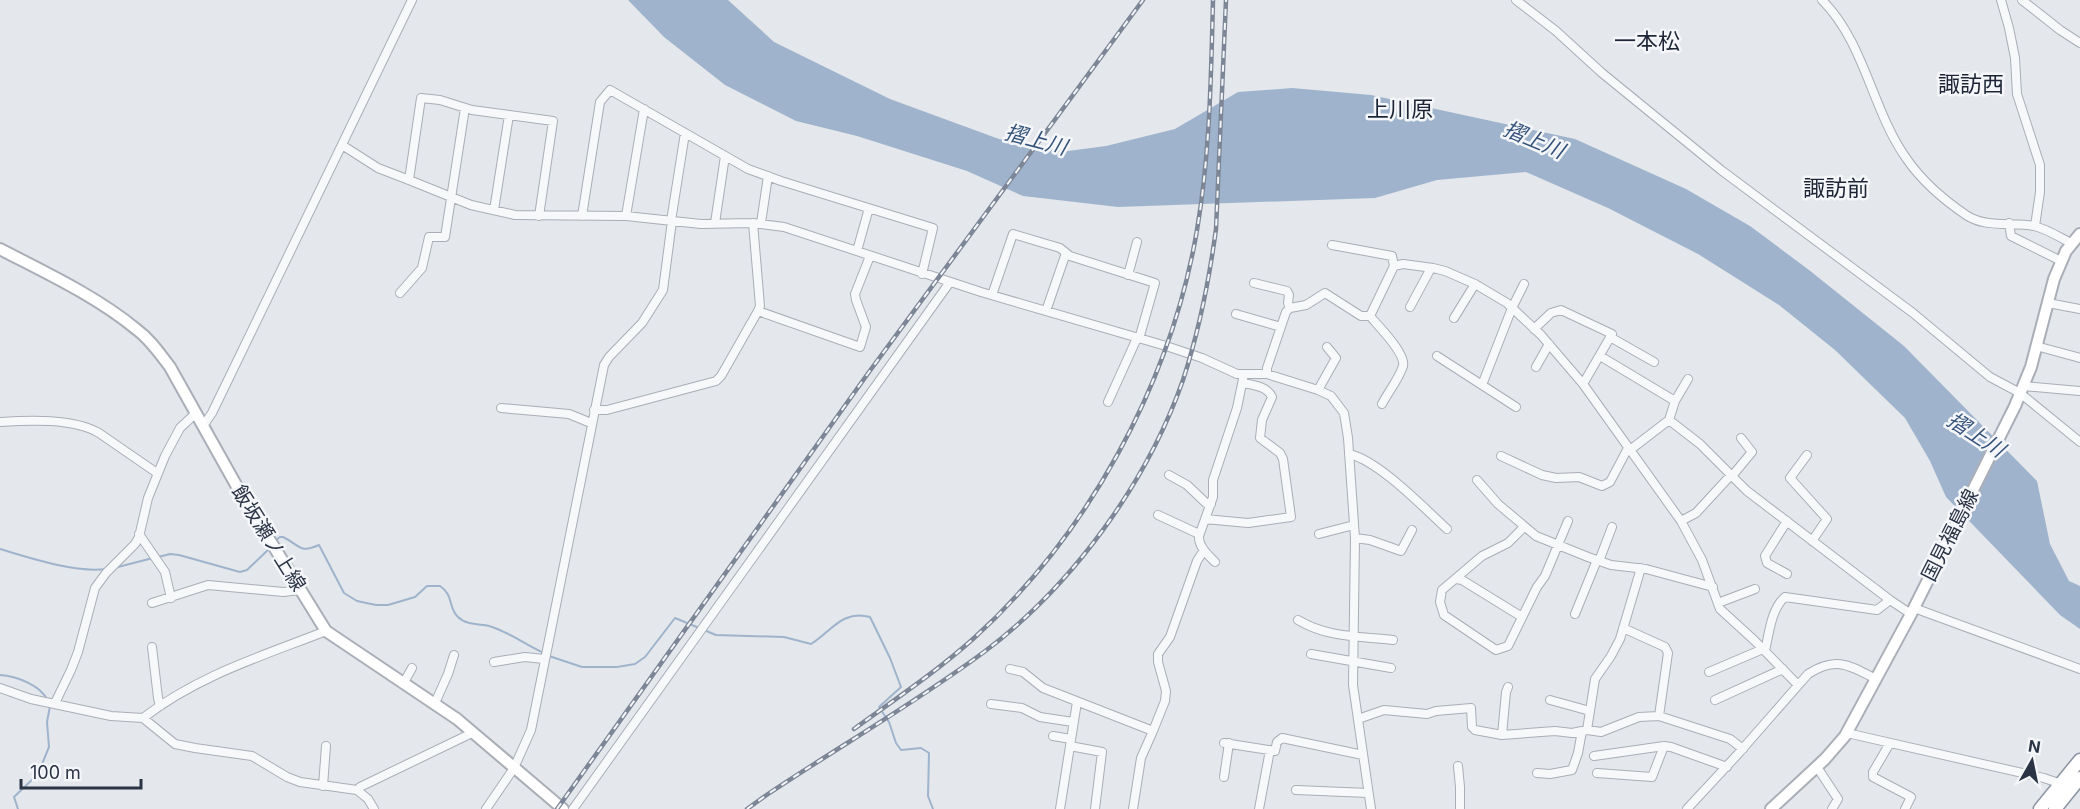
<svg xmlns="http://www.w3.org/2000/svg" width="2080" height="809" viewBox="0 0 2080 809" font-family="Inter,'Noto Sans JP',sans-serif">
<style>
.water{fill:#9fb4cc}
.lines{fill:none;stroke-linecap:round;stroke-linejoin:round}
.stream{stroke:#9fb4cc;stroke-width:2}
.minor-casing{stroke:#a9aeb7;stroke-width:10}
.secondary-casing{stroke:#a9aeb7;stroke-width:14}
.trunk-casing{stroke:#8b94a3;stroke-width:15}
.minor{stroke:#f7f8fa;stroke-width:8}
.secondary{stroke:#fff;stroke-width:10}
.trunk{stroke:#fff;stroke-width:12}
.rail-casing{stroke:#7d8696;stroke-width:4.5}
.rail{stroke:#f4f6f9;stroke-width:2;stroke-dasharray:7;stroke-linecap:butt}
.labels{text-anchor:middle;stroke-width:5;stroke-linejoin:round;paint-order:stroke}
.street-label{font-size:20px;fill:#2b3445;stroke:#f4f6f9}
.water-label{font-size:21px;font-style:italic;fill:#34527a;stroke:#f4f6f9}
.quarter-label{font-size:22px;fill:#1d2536;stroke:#f4f6f9}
</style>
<rect width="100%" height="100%" fill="#e4e7ec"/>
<path class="water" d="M628,0H728L774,42L890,99L999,139L1068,151L1106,146L1175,129L1238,92L1292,88L1371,95L1575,139L1686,189L1750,226L1809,270L1904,346L2037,481L2050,544L2069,581L2080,586V629L2060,615L1946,497L1930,461L1905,418L1835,350L1779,305L1698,254L1608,208L1526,172L1437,180L1375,198L1118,207L1023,196L967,171L857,136L796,121L725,85L664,37Z"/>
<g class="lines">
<path class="stream" d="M275,541L280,537H283C300,545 299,554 319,545L344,593L357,601L376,605H388L415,597L427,586H440C454,595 448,608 458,617C466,625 479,624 489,626C505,630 528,646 544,653
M0,549C30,558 75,573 106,569
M158,557L170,554L179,555L240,572L247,570L270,548
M114,568L153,558
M549,656L582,667H617L635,664L645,657L675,618L716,635L784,637L811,644C830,633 842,609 870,617L890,658L901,687L879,707L889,722L896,743L901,750L921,748L929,753L928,796L933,809
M0,675C16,676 41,685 48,701
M18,809L14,797L38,774L49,747L47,722L50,706"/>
<defs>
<path id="minor" d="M1516,0L1556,31L1602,73L1721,170L1913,313L1990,377L2020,393L2080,442
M1822,0C1865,43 1872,110 1906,158C1921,180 1944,200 1966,215C1985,228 2012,222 2034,226C2047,229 2059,237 2071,243
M2001,0L2009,28L2015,58L2017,94L2040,165V192L2035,226
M2022,0L2060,30L2080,43
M342,145L378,168L409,180L471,205L515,215L626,216L701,224L753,223L784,227L981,292L1166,346L1202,358L1237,374H1267L1318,390L1331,396L1344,413L1348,438L1355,538L1353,685L1371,809
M409,180L421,98L440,100L472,110L553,121L539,216
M494,210L509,115
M582,216L600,102L610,90L748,169L781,181L933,228L922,274
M626,216L644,109
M671,221L685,133
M715,223L725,156
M753,223L760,306L758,311
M761,223L768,176
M2009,223L2011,236L2061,261
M1332,245L1392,256L1394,266
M857,251L869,208
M1128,275L1137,242
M1254,283L1287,291L1289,295L1288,303L1290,308
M400,293L422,268L429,237H445L465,108
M992,295L1013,234L1060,248L1070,256L1155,283L1139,339
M2048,303L2080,309
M1410,307L1431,268
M1046,311L1066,253
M1236,314L1281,327
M1454,318L1475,284
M1534,329L1551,313L1561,310L1612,334L1583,384
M1610,337L1654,362
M2036,346L2080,358
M1437,356L1516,407
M1600,356L1675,401
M1536,367L1549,344
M1267,374V368L1286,312L1290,308L1306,305L1325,293L1361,316H1370
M1482,385L1512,308L1524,284
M2023,386L2080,391
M1318,390L1336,358L1327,347
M1108,402L1137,338
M1382,404C1388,392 1399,379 1403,366C1406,353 1378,326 1370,316L1394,266L1403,264L1433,268L1445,271L1475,284L1507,303L1541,335L1583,384L1681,521L1702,560L1720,609L1755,641L1798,685
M501,408L569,414L591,423
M594,410H607L716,381L721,376L758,311L860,347L866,327L856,300L855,294L870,256
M1669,420L1700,444L1747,491L1890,600L1911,614
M0,422C29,420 73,418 99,433L157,473
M203,426L212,413L412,0
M1630,450L1669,420L1675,401L1688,379
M1349,454C1378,460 1424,508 1447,529
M1807,455L1790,478L1827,519L1812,541
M1501,456L1542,475L1556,478L1579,477L1602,486L1610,482L1628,448
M1169,475L1187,485L1206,503L1211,504
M1732,476L1752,452L1741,438
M1477,480L1498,504L1536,536L1588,557L1611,565L1646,569L1713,587
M1158,515L1199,534
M1205,519L1248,523L1291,517L1283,459L1280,453L1260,438L1262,420L1272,397C1267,386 1253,385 1243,383
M1681,521L1696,513L1731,475
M1524,527L1508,543L1482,556L1442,590L1440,602L1444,615L1496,650L1508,646L1537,587L1545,576L1568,521
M139,534L165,572L171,598
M1319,534L1354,525
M1355,538L1370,540L1401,551L1412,530
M1599,561L1612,527
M1215,562C1208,555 1198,546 1199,536L1213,497V480L1237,408L1243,379
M1787,574L1767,563L1765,556L1787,521
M1456,579L1462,580L1522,617
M152,603L208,585L283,592L301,590
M1718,603L1755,589
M1914,608L2080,669
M1575,614L1597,560
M1298,620C1328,638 1359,636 1393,640
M1623,628L1665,647L1668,653L1659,716
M152,647L158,698L160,706
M1765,651C1769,634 1771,609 1785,597L1877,610L1890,600
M1311,654L1391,668
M494,662L525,657L544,659
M1010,669L1023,672L1043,688L1153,731L1141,758L1133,809
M1709,672L1763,649
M403,684L412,668
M0,688L31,699L111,716L143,718L175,744L195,748L252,756L287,777L300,782L357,790L368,799L374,809
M1550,700L1590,711
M1715,700L1783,669
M55,703L71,670L78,652L95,588L106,573L135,544L139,537L148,498L165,456L180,428L196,413
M435,703L448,674L454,655
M991,704L1022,708L1040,717L1073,722
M143,718C199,675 262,656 326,631
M1358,719L1384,710L1427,714L1436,711L1471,708L1472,727L1475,730L1502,735L1555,731L1572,733L1587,730L1601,732L1639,717L1659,716L1730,739L1743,749
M1587,730L1595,679L1611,656L1620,639L1641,568
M1153,731L1165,701L1166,691L1158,662V654L1170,637L1197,561L1204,550
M1847,733L2044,778L2064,785
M1502,735L1506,692L1508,687
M1053,736L1071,739
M1224,743L1275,751L1277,742L1282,738L1363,755
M1890,743L1873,772V777L1911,797L1905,809
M1070,746L1102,752L1095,809
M1594,756L1664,746L1671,747L1727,767
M1458,766L1460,787V809
M1817,767L1838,799L1832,809
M1537,773L1550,774L1572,770L1578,753L1582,731
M1597,773L1652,777L1664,746
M1224,777L1229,743
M323,786L326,746
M357,790L360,787L472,733
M1296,790L1368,793
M486,809L514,768L531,730L604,365L609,357L642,323L663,290L672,221
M573,809L950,282
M1060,809L1077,702
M1259,809L1270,750
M1687,809L1738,754L1808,674C1836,656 1849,665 1876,679"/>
<path id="secondary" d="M0,249C46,273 96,296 136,329C150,339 160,354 170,367L240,492L326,631L457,719L563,809
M1771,809L1825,759L1845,736L1911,614L2015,406L2031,367L2054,279L2066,251L2080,234"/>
<path id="trunk" d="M2040,809L2080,760
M2055,809L2080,778"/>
</defs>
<use href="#minor" class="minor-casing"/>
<use href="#secondary" class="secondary-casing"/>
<use href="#trunk" class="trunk-casing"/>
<use href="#minor" class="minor"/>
<use href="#secondary" class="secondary"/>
<use href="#trunk" class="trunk"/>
<defs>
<path id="rail" d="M854,729C894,700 936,672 973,639C1088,535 1171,383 1197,230C1210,154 1211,77 1213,0
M557,809L869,372L1143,0
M747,809L768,794C840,746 915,703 984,652C1072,586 1147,483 1183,380C1199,331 1209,281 1216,229L1226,0"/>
</defs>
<use href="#rail" class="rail-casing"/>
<use href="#rail" class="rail"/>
</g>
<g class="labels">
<g class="street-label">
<text transform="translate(1950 535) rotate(-63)" y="7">国見福島線</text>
<text transform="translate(269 538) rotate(58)" y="7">飯坂瀬ノ上線</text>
</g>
<g class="water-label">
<text transform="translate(1036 140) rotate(15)" y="7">摺上川</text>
<text transform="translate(1534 140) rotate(23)" y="7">摺上川</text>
<text transform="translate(1976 435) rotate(33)" y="7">摺上川</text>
</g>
<g class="quarter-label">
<text x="1647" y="49">一本松</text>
<text x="1971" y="92">諏訪西</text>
<text x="1400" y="117">上川原</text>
<text x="1836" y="196">諏訪前</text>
</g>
</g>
<g transform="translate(2032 761) rotate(9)" stroke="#f4f6f9" stroke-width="4.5" paint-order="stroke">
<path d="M0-4.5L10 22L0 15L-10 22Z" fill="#2b3445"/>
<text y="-9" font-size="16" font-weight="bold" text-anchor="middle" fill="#2b3445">N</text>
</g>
<path d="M21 779v9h120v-9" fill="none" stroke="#2b3445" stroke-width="3"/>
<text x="30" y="779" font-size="18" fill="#2b3445" stroke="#f4f6f9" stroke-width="4.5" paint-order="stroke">100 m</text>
</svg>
